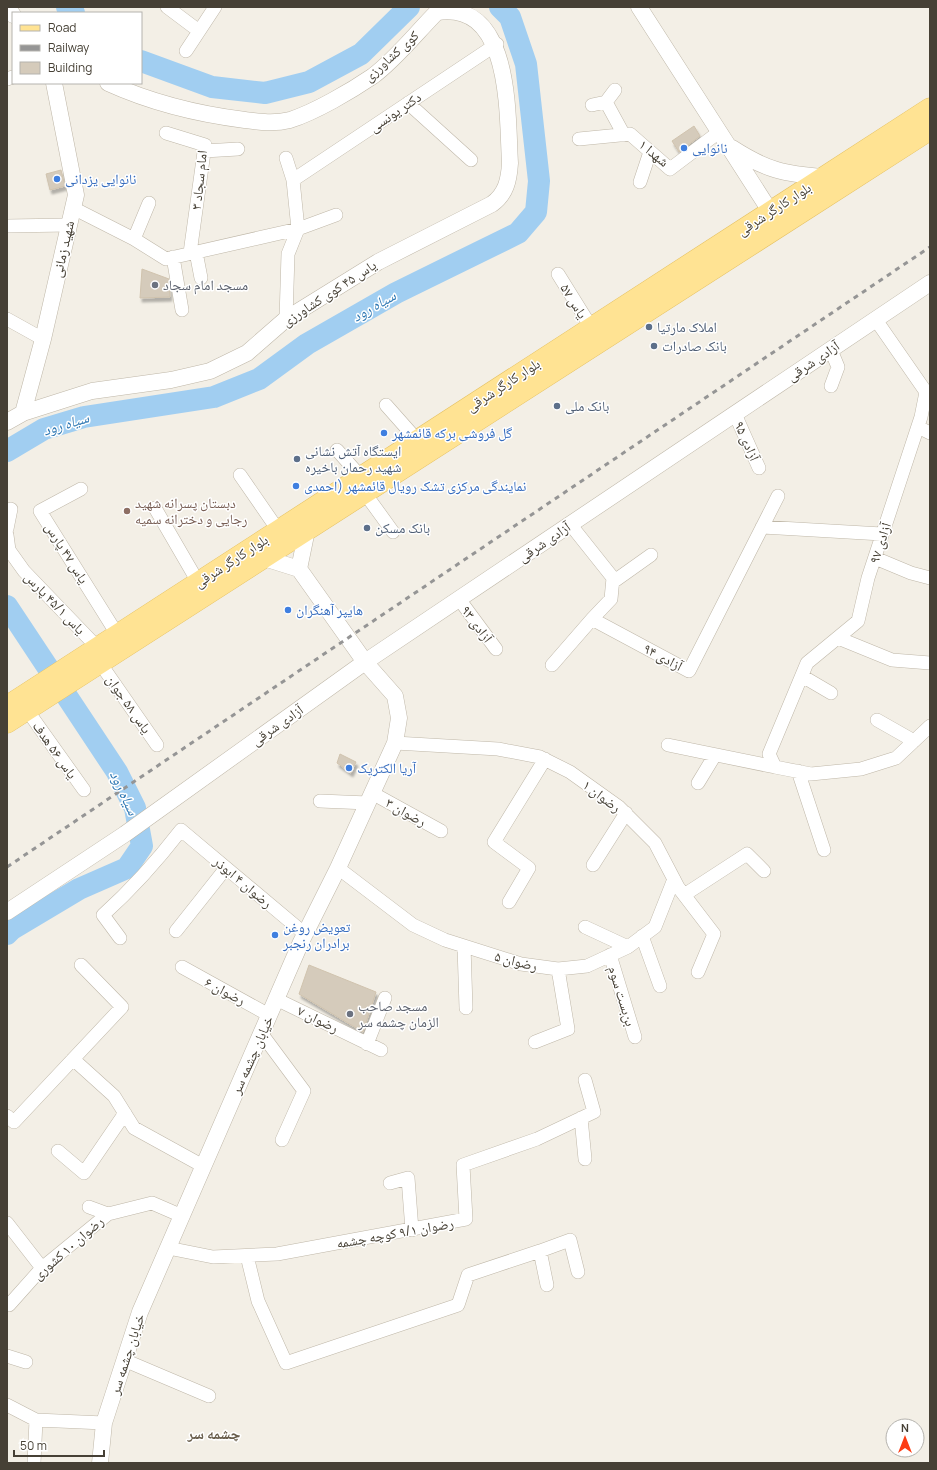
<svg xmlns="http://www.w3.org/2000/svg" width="937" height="1470" viewBox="0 0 937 1470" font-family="Manrope,'Noto Naskh Arabic',sans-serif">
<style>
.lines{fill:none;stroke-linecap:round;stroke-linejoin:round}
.river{stroke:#a1cef1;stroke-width:22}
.building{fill:#d5cbbb;stroke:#d0c3ae;filter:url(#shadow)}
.minor-casing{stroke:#bfb7a8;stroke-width:14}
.tertiary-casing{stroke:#bfb7a8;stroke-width:17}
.primary-casing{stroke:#e5c162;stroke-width:21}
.minor{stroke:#fff;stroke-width:13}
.tertiary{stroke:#fff;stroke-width:16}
.primary{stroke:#ffe393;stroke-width:20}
.rail{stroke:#959595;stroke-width:3;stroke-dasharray:5 5;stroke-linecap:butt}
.shop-dot{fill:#3f7fe0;stroke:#fff;stroke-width:1.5}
.worship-dot{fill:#6b7280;stroke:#fff;stroke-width:1.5}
.service-dot{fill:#5c6f8a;stroke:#fff;stroke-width:1.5}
.education-dot{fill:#8d6e63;stroke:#fff;stroke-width:1.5}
.labels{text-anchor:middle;stroke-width:3;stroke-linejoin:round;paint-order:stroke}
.street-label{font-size:14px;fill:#464035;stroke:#fff}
.shop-label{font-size:14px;fill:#366cbe;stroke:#fff;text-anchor:start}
.worship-label{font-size:14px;fill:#5b616d;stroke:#fff;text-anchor:start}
.service-label{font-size:14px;fill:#4e5e75;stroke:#fff;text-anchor:start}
.education-label{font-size:14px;fill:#785e54;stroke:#fff;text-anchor:start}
.water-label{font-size:15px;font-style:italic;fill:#2d77b3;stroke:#fff}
.neighbourhood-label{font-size:15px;font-weight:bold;fill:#695e4c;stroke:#fff}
</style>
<defs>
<filter id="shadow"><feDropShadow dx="2" dy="4" stdDeviation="1" flood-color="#0004"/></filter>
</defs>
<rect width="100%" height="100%" fill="#f3efe6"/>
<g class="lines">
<path class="river" d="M67,7L74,13
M141,61L212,87L265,93L309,82L361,54L409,7
M7,451L44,429L84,417L214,397L259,379L307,344L396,293L518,233L536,212L539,181L526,64L510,17L500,7
M7,606L117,772L135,808L142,846L127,868L79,889L12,929L7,934"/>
</g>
<path class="building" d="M694,126L700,136L679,152L672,141Z
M61,170L65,186L50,190L46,174Z
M142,269L169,279L170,297L140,298Z
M340,754L356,762L351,773L337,763Z
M309,965L376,992L363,1032L299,994Z"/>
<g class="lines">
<defs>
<path id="minor" d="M167,7L199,31
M186,51L215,7
M7,79L13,77
M606,102L615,90
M408,103L471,160
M592,105L606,102L624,135
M166,133L205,145L190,253
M579,139L630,134L670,169L719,132
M204,151L238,149
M293,180L497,44
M640,182L650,152
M73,208L134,239L166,259L298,229L336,215
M7,226L68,225
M134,239L149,203
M196,252L201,278
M173,257L182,310
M558,274L591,327
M7,319L43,339
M286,319L288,254L298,229L293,180L286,158
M876,320L926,392L921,417L868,578L858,621L807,663L769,754L775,767L811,774L861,769L896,758L930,726
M831,386L838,367L831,350
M386,405L417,440
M735,414L759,468
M918,427L930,433
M337,450L360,476
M240,475L278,530
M81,489L40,511L117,634
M364,492L393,532
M155,508L198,582
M762,527L882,534
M7,529L11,509
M7,535L9,550L24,571L97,647
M875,558L911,573L930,578
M613,582L651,555
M459,599L496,649
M592,619L689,671L778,496
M838,638L892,660L930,663
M100,663L157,745
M552,665L592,619L611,599L613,578L570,524
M802,676L831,693
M27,710L84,790
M877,720L914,741
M395,743L498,749L540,757L570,772L619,807L655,843L678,887L714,934L698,972
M668,745L775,767
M798,771L824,850
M698,783L715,755
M372,793L441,831
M320,801L368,803
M593,865L626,813
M338,868L413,925L445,940L521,964L558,969L587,966L628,947L655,927L674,879
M684,895L747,854L764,871
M509,902L529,868L494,842L545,759
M585,927L628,947
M176,931L226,868
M642,936L660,986
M120,938L103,915C132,889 157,861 181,830L305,934
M464,946L466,1008
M610,955L635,1037
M182,967L269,1015
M276,999L381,1050
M261,1033L304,1091L282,1140
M535,1042L568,1029L558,969
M367,1044L385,998
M73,1059L114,1096L134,1128L203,1166
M7,1116L14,1122L122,1007L81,965
M581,1118L585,1159
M58,1151L84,1173L125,1113
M390,1183L408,1178L412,1230
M89,1207L108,1214
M7,1223L42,1268
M168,1248L213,1257L277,1254L466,1219L463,1165L537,1139L594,1112L585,1080
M540,1251L570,1240L578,1272
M247,1256L258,1301L286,1363L458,1305L468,1275L540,1251L547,1285
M9,1305L42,1268L108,1214L152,1203L182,1216
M7,1356L26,1362
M124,1360L209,1396
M7,1405L36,1420L104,1423
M34,1463L36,1420"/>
<path id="tertiary" d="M7,7L13,15
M639,7L770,211
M732,148C766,170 784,174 824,177
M23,413L43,339L76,195L54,83
M7,422L23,413L92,391L171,380L210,371L247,353L286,319L378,262L492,204C506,194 509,180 510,163C507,118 513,0 437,12C417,32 396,59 373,76C351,91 315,112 290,120C274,124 260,122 245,120C197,114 152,103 108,83
M299,569L307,530
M7,912L125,834L365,662L930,283
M100,1463L104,1423L140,1312L301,942L338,868L395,743L399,718L395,696L365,662L299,569L264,558"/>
<path id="primary" d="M7,706L930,108
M7,723L930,130"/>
</defs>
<use href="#minor" class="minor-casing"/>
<use href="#tertiary" class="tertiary-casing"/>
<use href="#primary" class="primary-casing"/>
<use href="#minor" class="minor"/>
<use href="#tertiary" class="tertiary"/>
<use href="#primary" class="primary"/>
<path class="rail" d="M7,867L930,247"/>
</g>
<g class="shop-dot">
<circle cx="684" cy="148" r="4"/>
<circle cx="57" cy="179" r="4"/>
<circle cx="384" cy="433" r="4"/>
<circle cx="296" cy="486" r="4"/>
<circle cx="288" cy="610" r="4"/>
<circle cx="349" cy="768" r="4"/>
<circle cx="275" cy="935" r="4"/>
</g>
<g class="worship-dot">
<circle cx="155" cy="285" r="4"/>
<circle cx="350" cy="1014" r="4"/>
</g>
<g class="service-dot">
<circle cx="649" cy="327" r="4"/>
<circle cx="654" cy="346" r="4"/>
<circle cx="557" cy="406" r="4"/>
<circle cx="297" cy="459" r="4"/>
<circle cx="367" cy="528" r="4"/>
</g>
<circle class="education-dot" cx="127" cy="511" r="4"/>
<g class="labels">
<g class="street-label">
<text transform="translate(391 56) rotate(-42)" y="5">کوی کشاورزی</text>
<text transform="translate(395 112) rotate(-34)" y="5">دکتر یونسی</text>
<text transform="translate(654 153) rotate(39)" y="5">شهدا ۱</text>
<text transform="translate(199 180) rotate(-84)" y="5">امام سجاد ۳</text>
<text transform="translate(774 209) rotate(-33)" y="5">بلوار کارگر شرقی</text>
<text transform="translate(63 249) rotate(-77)" y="5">شهید زمانی</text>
<text transform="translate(329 293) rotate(-33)" y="5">یاس ۴۵ کوی کشاورزی</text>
<text transform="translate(574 301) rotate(58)" y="5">یاس ۵۷</text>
<text transform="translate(813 361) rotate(-34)" y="5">آزادی شرقی</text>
<text transform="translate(503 385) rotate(-33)" y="5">بلوار کارگر شرقی</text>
<text transform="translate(747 441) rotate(66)" y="5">آزادی ۹۵</text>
<text transform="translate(544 542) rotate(-34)" y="5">آزادی شرقی</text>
<text transform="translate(880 543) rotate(-72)" y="5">آزادی ۹۷</text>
<text transform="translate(67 553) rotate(58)" y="5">یاس ۴۷ پارس</text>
<text transform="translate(231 561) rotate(-33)" y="5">بلوار کارگر شرقی</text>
<text transform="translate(55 603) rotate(46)" y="5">یاس ۴۵/۱ پارس</text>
<text transform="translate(477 624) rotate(53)" y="5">آزادی ۹۳</text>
<text transform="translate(663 657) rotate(28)" y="5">آزادی ۹۴</text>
<text transform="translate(129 704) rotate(55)" y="5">یاس ۵۸ جوان</text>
<text transform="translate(277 725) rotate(-35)" y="5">آزادی شرقی</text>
<text transform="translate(55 750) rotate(55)" y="5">یاس ۵۶ هدف</text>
<text transform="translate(602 796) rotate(37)" y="5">رضوان ۱</text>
<text transform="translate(406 812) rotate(29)" y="5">رضوان ۳</text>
<text transform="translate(243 882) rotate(40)" y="5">رضوان ۴ ابوذر</text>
<text transform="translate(516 961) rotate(14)" y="5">رضوان ۵</text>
<text transform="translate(225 991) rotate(28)" y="5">رضوان ۶</text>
<text transform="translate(622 996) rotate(73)" y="5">بن‌بست سوم</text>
<text transform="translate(318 1019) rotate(26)" y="5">رضوان ۷</text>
<text transform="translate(252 1055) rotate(-66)" y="5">خیابان چشمه سر</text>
<text transform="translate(395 1233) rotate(-10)" y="5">رضوان ۹/۱ کوچه چشمه</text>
<text transform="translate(68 1248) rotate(-41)" y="5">رضوان ۱۰ کشوری</text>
<text transform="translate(127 1354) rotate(-72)" y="5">خیابان چشمه سر</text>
</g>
<g class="shop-label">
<text x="692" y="153">نانوایی</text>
<text x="65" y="184">نانوایی یزدانی</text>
<text x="392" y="438">گل فروشی برکه قائمشهر</text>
<text x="304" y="491">نمایندگی مرکزی تشک رویال قائمشهر (احمدی</text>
<text x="296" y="615">هایپر آهنگران</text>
<text x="357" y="773">آریا الکتریک</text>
<text x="283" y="932">تعویض روغن<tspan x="283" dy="16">برادران رنجبر</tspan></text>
</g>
<g class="worship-label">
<text x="163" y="290">مسجد امام سجاد</text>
<text x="358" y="1011">مسجد صاحب<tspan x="358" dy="16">الزمان چشمه سر</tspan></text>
</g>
<g class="service-label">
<text x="657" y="332">املاک مارتیا</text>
<text x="662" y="351">بانک صادرات</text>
<text x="565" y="411">بانک ملی</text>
<text x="305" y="456">ایستگاه آتش نشانی<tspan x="305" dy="16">شهید رحمان باخیره</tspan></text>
<text x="375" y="533">بانک مسکن</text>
</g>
<g class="education-label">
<text x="135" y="508">دبستان پسرانه شهید<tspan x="135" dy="16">رجایی و دخترانه سمیه</tspan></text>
</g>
<g class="water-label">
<text transform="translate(374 306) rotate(-30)" y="5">سیاه رود</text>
<text transform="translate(66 424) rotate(-17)" y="5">سیاه رود</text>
<text transform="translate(124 793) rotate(65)" y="5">سیاه رود</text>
</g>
<g class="neighbourhood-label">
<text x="214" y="1439">چشمه سر</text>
</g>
</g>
<rect width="937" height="1470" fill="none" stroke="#464035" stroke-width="16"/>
<rect x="12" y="12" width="130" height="72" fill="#ffffff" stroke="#b5b3ae"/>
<rect x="20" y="25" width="20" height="6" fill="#ffe393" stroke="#b5b3ae"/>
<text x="48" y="32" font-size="12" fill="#464035">Road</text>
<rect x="20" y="45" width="20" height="6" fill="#959595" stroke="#b5b3ae"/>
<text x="48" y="52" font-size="12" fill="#464035">Railway</text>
<rect x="20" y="62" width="20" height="12" fill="#d5cbbb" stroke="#b5b3ae"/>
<text x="48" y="72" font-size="12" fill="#464035">Building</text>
<g transform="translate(905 1438)"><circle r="19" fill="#ffffff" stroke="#b5b3ae"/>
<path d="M0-3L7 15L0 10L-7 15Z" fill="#fd3c13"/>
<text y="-6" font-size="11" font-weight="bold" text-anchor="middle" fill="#464035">N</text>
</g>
<path d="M14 1450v6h90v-6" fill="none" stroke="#464035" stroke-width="2"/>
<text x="20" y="1450" font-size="12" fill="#464035" stroke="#ffffff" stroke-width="3" paint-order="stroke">50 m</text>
</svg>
